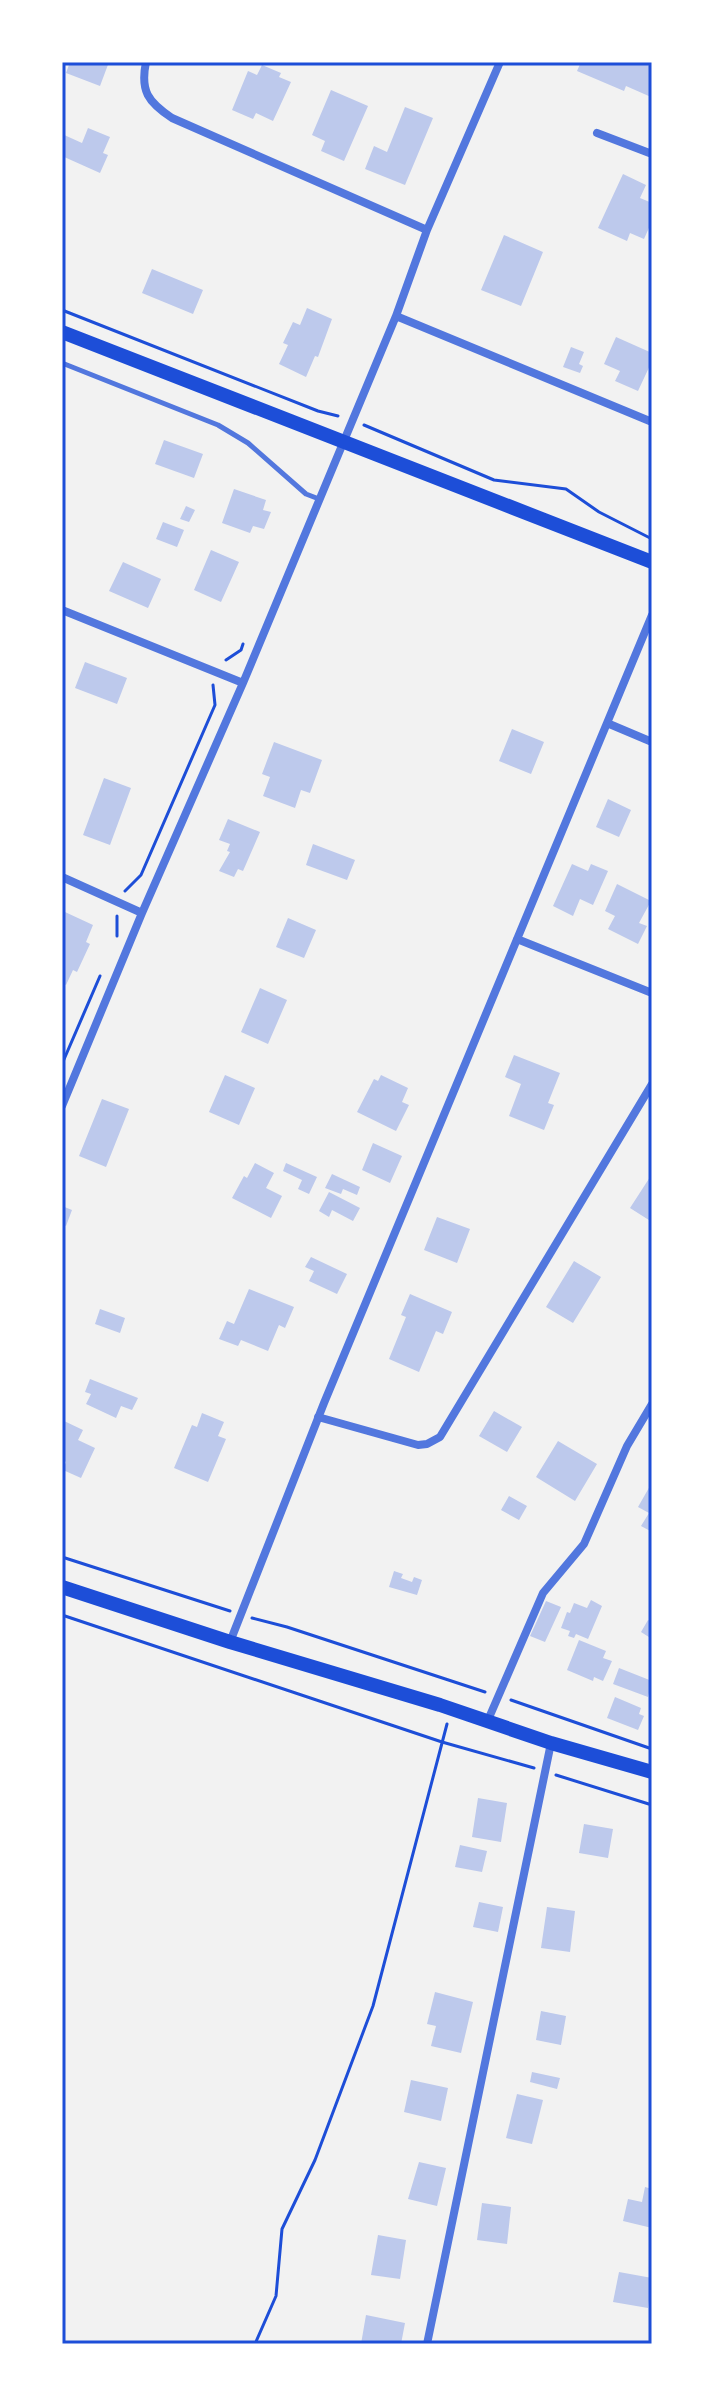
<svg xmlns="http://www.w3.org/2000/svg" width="714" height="2406" viewBox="0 0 714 2406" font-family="Arial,sans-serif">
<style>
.building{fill:#bdc9ec}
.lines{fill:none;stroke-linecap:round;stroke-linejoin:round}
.path{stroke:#1d4ed8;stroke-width:3}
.service{stroke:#5277de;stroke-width:5}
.minor{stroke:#5277de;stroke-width:8}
.secondary{stroke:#1d4ed8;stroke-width:14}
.neatline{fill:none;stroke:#1d4ed8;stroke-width:3}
</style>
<rect width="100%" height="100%" fill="#f2f2f2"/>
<path class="building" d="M70,62H109L100,86L66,73Z
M581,62H641L652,67L651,97L626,86L624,91L577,71Z
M262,65L281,73L279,77L291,82L273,121L256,113L253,119L232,110L248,71L257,75Z
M331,90L368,106L344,161L321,151L325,141L312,135Z
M405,107L433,118L405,185L365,169L374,146L387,152Z
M88,128L110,137L103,153L108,155L100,173L62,156V134L82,143Z
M623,174L646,185L640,198L652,203V221L644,239L630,233L627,241L598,228Z
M504,235L543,252L521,306L481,290Z
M152,269L203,290L193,314L142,293Z
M307,308L332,319L318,357L315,356L306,377L279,364L288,345L283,343L293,322L300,325Z
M616,337L652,353V361L638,391L615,381L620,371L604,364Z
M571,347L584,352L579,364L583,366L580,373L563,367Z
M164,440L203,454L194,478L155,464Z
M234,489L266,500L263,510L271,512L264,529L253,526L250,533L222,523Z
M186,506L195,510L189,522L180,519Z
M163,522L184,530L177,547L156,539Z
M211,550L239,562L221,602L194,590Z
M123,562L161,579L148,608L109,591Z
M85,662L127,678L117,704L75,688Z
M512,729L544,742L531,774L499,761Z
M274,742L322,760L310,793L301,790L295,808L263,796L270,777L262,774Z
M104,778L131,788L110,845L83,835Z
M608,799L631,810L619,837L596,827Z
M228,819L260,832L243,871L238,869L234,877L219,871L230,852L227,851L230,844L219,840Z
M313,844L355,860L347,880L306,865Z
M572,864L588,871L591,864L608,871L593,905L580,899L573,916L553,906Z
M617,884L651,901L639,923L647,926L638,944L608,929L615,916L605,911Z
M65,912L93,925L86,942L90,944L77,972L73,970L66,985L62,983V918Z
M288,918L316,930L304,958L276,947Z
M260,988L287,1000L268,1044L241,1032Z
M514,1055L560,1073L548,1103L554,1105L544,1130L509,1116L521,1084L505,1077Z
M225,1075L255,1088L239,1125L209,1112Z
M381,1075L408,1088L402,1102L409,1105L396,1131L357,1112L374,1079L378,1081Z
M102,1099L129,1109L106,1167L79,1156Z
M373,1143L402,1156L390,1183L362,1170Z
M255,1163L274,1173L266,1188L282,1196L271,1218L232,1198L244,1176L247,1178Z
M286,1163L317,1177L309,1194L298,1189L302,1180L283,1171Z
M332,1174L360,1187L357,1195L343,1189L341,1194L325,1188Z
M652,1174V1222L630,1208Z
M329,1192L360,1208L353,1221L332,1210L329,1217L319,1211Z
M62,1206L72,1210L66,1226L62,1224Z
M437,1217L470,1229L457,1263L424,1250Z
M311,1257L347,1274L337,1294L309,1281L314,1271L305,1267Z
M574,1261L601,1277L573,1323L546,1307Z
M249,1289L294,1307L285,1328L279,1325L268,1351L241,1340L238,1346L219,1339L227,1321L234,1324Z
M410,1294L452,1312L443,1334L436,1331L419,1372L389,1359L406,1317L401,1315Z
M100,1309L125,1318L120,1333L95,1324Z
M90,1379L138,1398L132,1410L121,1406L116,1418L86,1404L91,1394L85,1392Z
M494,1411L522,1427L507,1452L479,1436Z
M202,1413L224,1422L218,1436L226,1439L208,1482L174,1468L192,1425L197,1427Z
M62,1420L83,1430L78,1440L95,1448L81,1478L63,1470L66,1462L62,1459Z
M558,1441L597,1464L575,1501L536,1477Z
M650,1486L652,1487V1532L641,1526L649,1513L638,1507Z
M509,1496L527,1506L519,1520L501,1510Z
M394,1571L403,1574L401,1578L412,1582L414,1577L422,1580L417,1595L389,1587Z
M591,1600L602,1606L588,1639L576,1634L574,1638L568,1636L570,1631L561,1628L567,1612L570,1613L574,1603L587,1608Z
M546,1601L561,1607L545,1642L530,1636Z
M648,1620L652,1622V1639L641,1632Z
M579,1640L606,1651L603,1658L612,1661L603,1681L594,1677L593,1681L567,1670Z
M619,1668L652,1681L648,1697L613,1684Z
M615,1697L641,1708L639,1714L644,1716L638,1730L607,1718Z
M478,1798L507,1803L501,1842L472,1837Z
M584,1824L613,1829L608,1858L579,1853Z
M460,1845L487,1851L482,1872L455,1867Z
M479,1902L503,1907L498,1932L473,1927Z
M547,1907L575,1911L570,1952L541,1948Z
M435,1992L473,2002L461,2053L431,2046L436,2026L427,2024Z
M541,2011L566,2016L561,2045L536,2040Z
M532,2072L560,2078L557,2089L530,2082Z
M411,2080L448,2088L441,2121L404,2112Z
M517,2094L543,2100L532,2144L506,2138Z
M419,2162L446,2168L437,2206L408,2199Z
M645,2187L652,2189V2228L623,2221L628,2199L642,2202Z
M482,2203L511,2207L507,2244L477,2240Z
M378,2235L406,2240L400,2279L371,2275Z
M619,2272L652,2278L648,2308L613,2302Z
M366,2315L405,2323L401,2344H361Z"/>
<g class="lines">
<path class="path" d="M62,310L318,411L338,416
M364,425L494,480L566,489L599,512L652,539
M226,660L241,650L243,644
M125,891L141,875L215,705L213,685
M117,936V916
M62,1064L100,976
M62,1557L230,1611
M62,1615L442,1742L534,1768
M252,1618L287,1627L485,1692
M511,1700L652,1749
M556,1775L652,1805
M255,2344L276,2296L282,2229L315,2160L373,2006L447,1724"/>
<path class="service" d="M62,363L218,425L248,443L306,494L319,499"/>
<path class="minor" d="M146,62C140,91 148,102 172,118L427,230
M597,133L652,154
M396,316L652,422
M62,610L243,683
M607,723L652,742
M62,877L142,913
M517,939L652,993
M62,1106L142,913L243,683L396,316L427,230L500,62
M318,1417L418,1445L427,1444L440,1437L652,1084
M230,1642L324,1403L652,615
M488,1720L543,1593L584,1544L627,1446L652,1404
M427,2344L551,1743"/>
<path class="secondary" d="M62,332L652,562
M62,1587L230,1642L440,1705L551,1743L652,1772"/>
</g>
<rect width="714" height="2406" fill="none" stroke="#ffffff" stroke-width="128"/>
<rect x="64" y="64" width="586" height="2278" class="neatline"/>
</svg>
